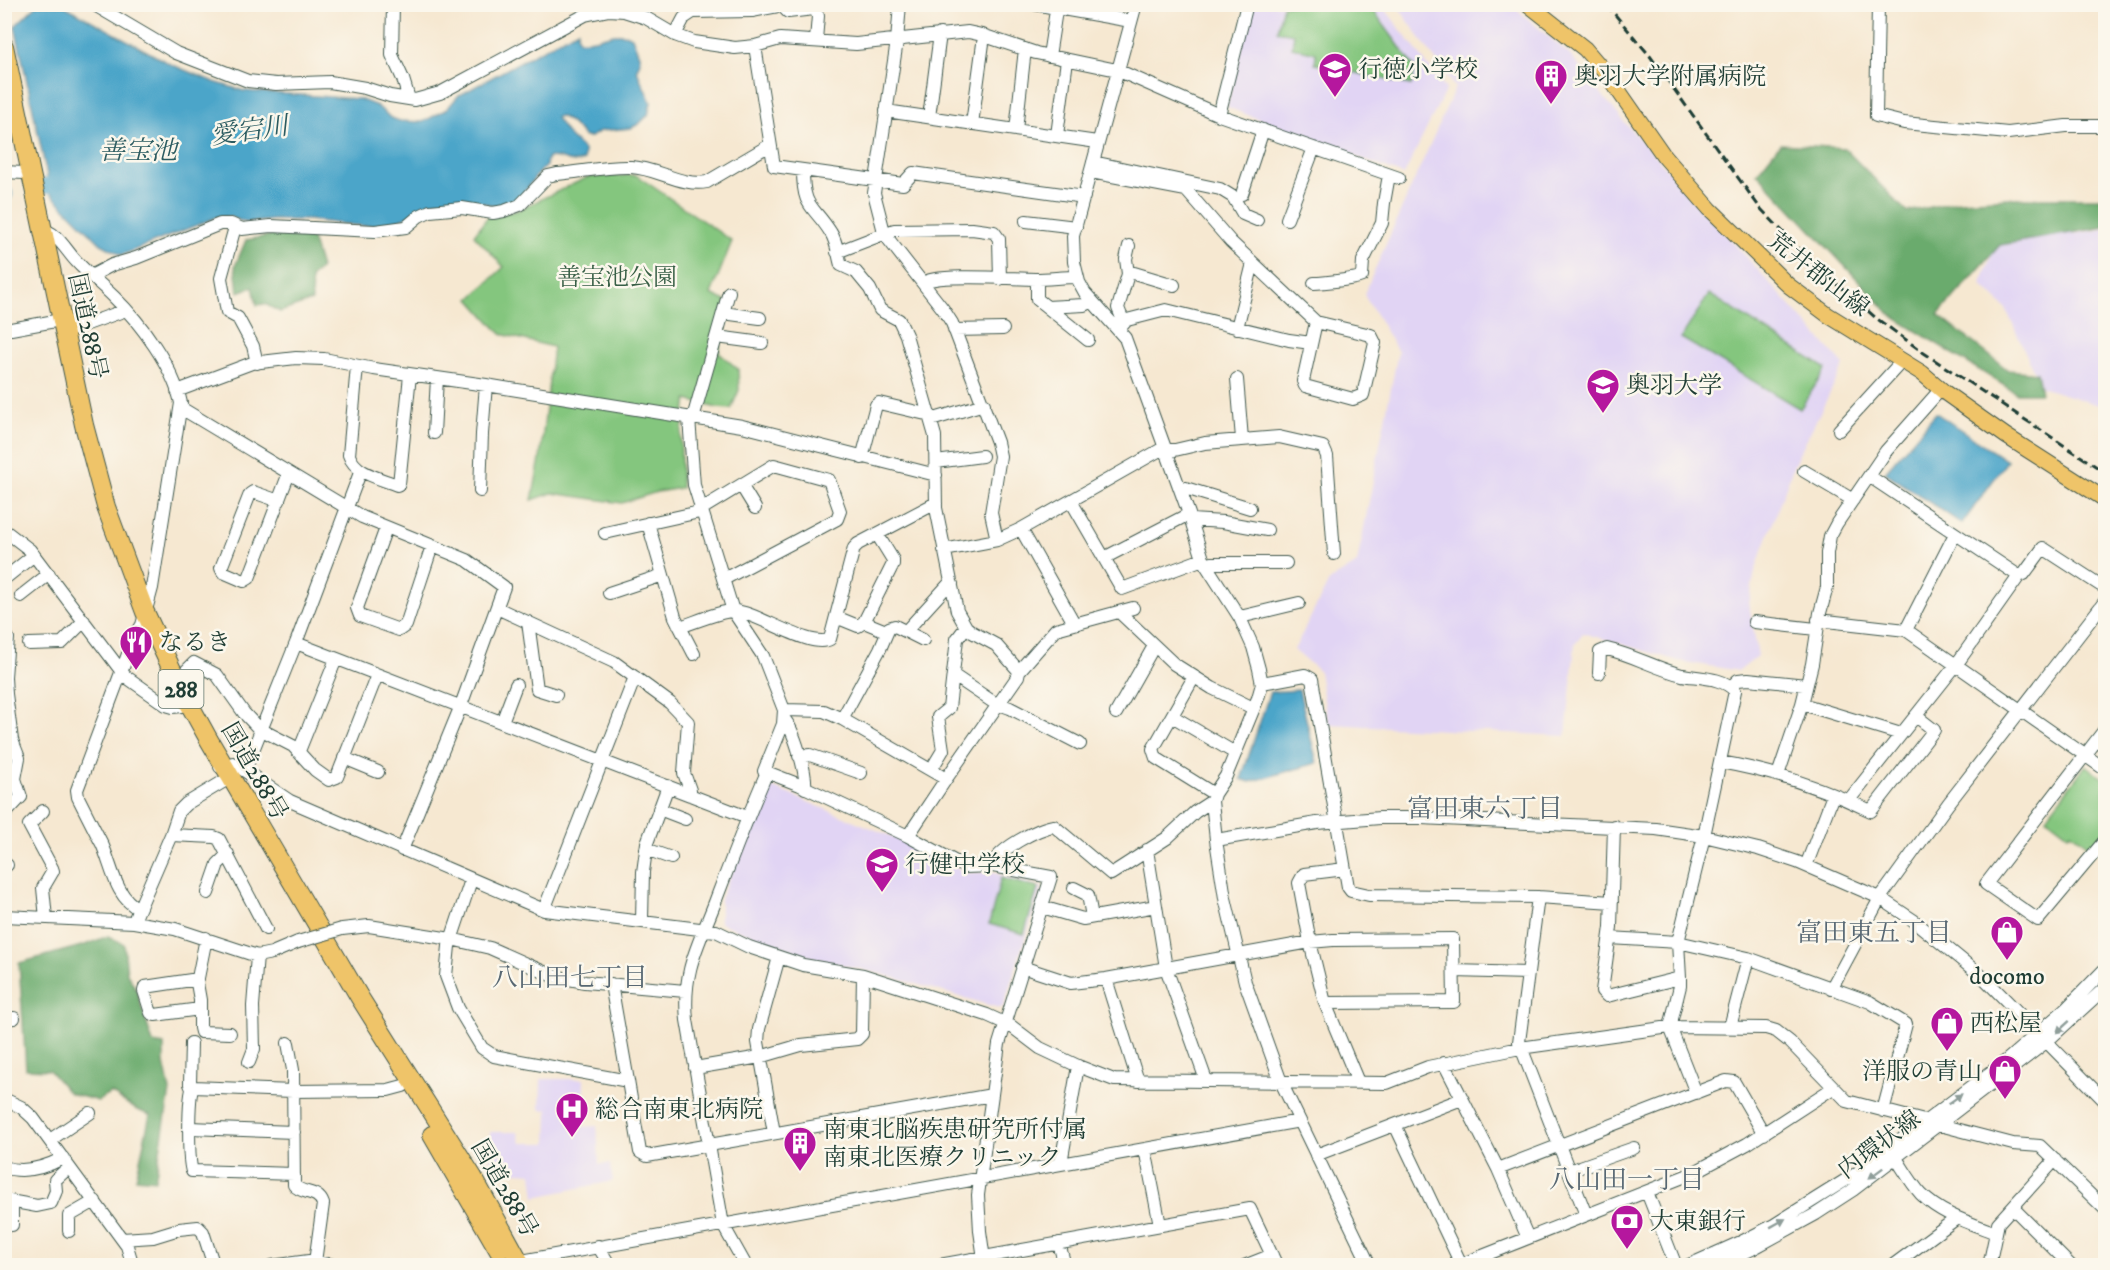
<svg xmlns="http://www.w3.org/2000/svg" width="2110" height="1270" viewBox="0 0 2110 1270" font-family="'IM FELL DW Pica','Noto Serif JP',serif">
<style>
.built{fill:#e1d4f4}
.green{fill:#84c67e;stroke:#528259;stroke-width:1.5}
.forest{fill:#6bab6d;stroke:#457450;stroke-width:1.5}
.water{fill:#4ca5c9;stroke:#36717e;stroke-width:1.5}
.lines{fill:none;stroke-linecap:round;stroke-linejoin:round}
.river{stroke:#4ca5c9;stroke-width:16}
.minor-casing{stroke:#3f574c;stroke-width:14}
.major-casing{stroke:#3f574c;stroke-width:17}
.highway-casing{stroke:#3f574c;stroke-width:20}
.minor{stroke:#fff;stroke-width:12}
.major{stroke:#efc469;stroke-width:15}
.highway{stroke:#efc469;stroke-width:18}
.rail{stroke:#1f3d34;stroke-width:3;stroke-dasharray:9 4.5;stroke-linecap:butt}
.minor-bridge-casing{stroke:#3f574c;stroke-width:14;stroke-linecap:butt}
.minor-bridge{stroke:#fff;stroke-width:12}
.oneway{fill:#8f9e9a}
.labels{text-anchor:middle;stroke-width:5;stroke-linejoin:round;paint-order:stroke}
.shield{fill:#fbf7ec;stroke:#61756b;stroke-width:1.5}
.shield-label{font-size:22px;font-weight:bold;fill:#1f3d34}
.poi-label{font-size:24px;fill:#1f3d34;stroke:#fbf7ec;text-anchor:start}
.street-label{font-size:24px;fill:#1f3d34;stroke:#fbf7ec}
.park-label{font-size:24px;fill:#385f46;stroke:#fbf7ec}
.water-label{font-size:26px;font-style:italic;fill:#2c5c61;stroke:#fbf7ec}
.neighbourhood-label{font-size:26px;fill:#586873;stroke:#fbf7ec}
</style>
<rect width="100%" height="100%" fill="#fbf7ec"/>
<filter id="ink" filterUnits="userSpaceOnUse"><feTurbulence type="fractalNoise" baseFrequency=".0167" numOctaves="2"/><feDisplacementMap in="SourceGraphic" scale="12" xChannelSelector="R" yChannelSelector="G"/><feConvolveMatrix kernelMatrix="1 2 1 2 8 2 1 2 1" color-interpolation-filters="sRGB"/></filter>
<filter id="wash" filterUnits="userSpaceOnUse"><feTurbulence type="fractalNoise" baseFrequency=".008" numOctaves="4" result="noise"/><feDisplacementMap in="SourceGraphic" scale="24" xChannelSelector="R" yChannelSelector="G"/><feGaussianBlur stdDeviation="1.35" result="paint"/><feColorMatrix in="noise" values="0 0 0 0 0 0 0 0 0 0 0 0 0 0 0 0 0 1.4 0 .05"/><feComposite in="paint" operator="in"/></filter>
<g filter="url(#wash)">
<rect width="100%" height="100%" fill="#f6e8d1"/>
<path class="built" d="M1252,5H1382L1446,89L1404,175L1227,107Z
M1397,5H1512L1570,55L1625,123L1844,365L1795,462L1755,571L1749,604L1758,656L1739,671L1679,661L1583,633L1575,643L1566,736L1328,724L1319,671L1294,650L1329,581L1357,563L1398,352L1364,294L1455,88Z
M2073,228L2074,234L2105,229V407L2041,387L2006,309L1981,284L1997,241Z
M769,786L910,844L966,873L992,872L1042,887L1003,1007L999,1008L881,974L806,956L720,923V899Z
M541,1079H584L583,1127L597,1126L599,1164H610L613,1181L535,1197L532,1173L490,1170V1132H518L521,1143H547L548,1110L540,1109Z"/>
<path class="green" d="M1283,5H1362L1373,10L1416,69L1411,85L1315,64L1316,53L1292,47L1294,34L1277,31Z
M636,175L732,241L711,294L726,301L719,353L738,369L739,390L731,409L717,408L687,400L681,436V488L657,492L622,503L552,493L532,500L540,459L553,347L501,334L470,299L504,267L474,235L489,215L516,211L588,177Z
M1709,294L1826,369L1800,409L1681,338Z
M2086,765L2105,780V834L2093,850L2071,832L2068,834L2046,817Z
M1001,878L1038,888L1024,934L989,924Z"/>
<path class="forest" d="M1780,144L1844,148L1907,212L1959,201L2009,198H2105V227L2000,245L1938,315L2008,370L2037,373L2041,393H2016L1892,316L1757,173Z
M284,233L311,235L321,268L311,277L312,301L280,312L265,304L257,305L253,287L238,292L235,266L246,240Z
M108,936L124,944L127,973L136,989L153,1043L164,1045V1063L170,1091L155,1180L136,1178L150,1115L137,1110L111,1093L98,1101L69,1093L49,1070L26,1069L19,963L85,945Z"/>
<path class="water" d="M37,5H63L170,64L214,82L244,91L359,99L377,106L391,118L400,121L423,122L447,109L458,96L578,30L577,36L579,40C598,43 614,27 632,37L639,55L640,62L637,69L639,76L651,102L648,115L639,124L631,128L600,131L591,137H585C577,130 570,119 559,116L556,118L568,135L584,150V160C571,167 561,154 547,158L546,166L539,172L519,199L498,207L472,200L428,203L414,214L388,224L363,226L308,220H274L247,223L230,217H217L122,255L101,244L51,194L15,26Z
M1936,413L2007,461L1962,524L1885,472Z
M1299,690L1317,763L1250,782L1241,779L1270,692Z"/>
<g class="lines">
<path class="river" d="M45,186L71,181
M4,193L5,194"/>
</g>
</g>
<g filter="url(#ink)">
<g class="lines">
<defs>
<path id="minor" d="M93,4L176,53L248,81L276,84L330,82L365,88L390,96L415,100L440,93L585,15L609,10L624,11L646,18L675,35L694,42L735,48L755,46L780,39L856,44L968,32L982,35L1036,53L1117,70L1219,115L1399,178
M393,4L392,55L403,79L409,99
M900,4L897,41L874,193L883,228L889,240L943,309L952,323L997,442L1000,456L991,513L997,540
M1034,4L1131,21
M1136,4L1073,236L1074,262L1079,282L1085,293L1125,338L1189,514L1204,562L1240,618L1253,647L1259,669L1262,684L1258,698L1226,776L1214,794L1212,801L1216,840L1225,898L1245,982L1281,1082L1370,1266
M1878,4L1876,116L1904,123L2008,133L2066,126H2106
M782,6L788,12L814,9L816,12
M675,35L684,18L693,12L752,11L789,4
M816,40L818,16
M755,46L774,166L803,170C803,210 813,204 831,233C837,242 838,255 841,265L856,272L870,289L880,310L899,320L906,335L935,436L936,508L957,611L966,627L972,632L996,645L1019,671L1018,676L946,779L908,836
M1049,56L1057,4
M886,111L1097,142
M1219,115L1247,4
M929,117L940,34
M972,124L984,36
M1016,130L1025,49
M1057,135L1067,60
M1093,162L1220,189L1233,197L1243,214L1257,220
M803,170L903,184L913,173L1084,197
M4,172L24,173
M1091,172L1186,190L1231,242L1316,322L1371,335L1375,343L1363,395L1353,399L1305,386L1303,381L1316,322
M1242,194L1263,130
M1287,219L1314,148
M1026,221L1076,227
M235,227L221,278L227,312L238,318L253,346L257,363
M40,229C57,231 66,251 77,262C89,275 102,285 114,297C141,323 173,367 181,403L152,588L142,625L134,638L77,790L78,797C86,813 94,829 102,844C112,866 115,897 139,909
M837,252L894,230L972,229L994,232L999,239L1000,279
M1128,274L1126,259L1129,246
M91,276L112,265L136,258L220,224H231L242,229L271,226L375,231L406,227L419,216L430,211L462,208L493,213L504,211L520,205L548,176L557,174C581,172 607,166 631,167C657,168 682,187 707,182L770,145
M1037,279V299L1088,340
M923,283C936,273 1014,279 1035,279C1049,279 1063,277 1077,277
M1314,283C1321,283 1358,279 1362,276L1363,261L1382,223L1384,203L1389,175
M1047,307L1084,305L1092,301
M723,313L760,318
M1124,323L1118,308L1128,274L1134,273L1174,285
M1237,328L1253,263
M11,329L55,321
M954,330L1003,329
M1118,330L1127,320L1166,310L1289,340L1311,343
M65,332L126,310
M717,337L762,343
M357,366L349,455C355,474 380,478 397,485L399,484L410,375
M1237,379L1242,439
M177,391L252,363L296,358L324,359L374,369L486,385L742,426L936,475
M181,408L362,517L467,560L504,587L460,708L402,850
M689,418L694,485L733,611L763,656L784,710L783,724L764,771L800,785L908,836L965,867L993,866L1051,877L999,1044L978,1195L980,1231L985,1266
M693,418L729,292
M931,420L984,404
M1839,430L1903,360
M434,433L437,378
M862,458L876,405L879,403L930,415
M936,462L982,456
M1804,471L1853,500
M1869,476L2019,576
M741,485L755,508
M1179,486L1250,508
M480,491L482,434L486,385
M279,501L253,492L250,494L221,568L223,572L244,581L249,578L289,473
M1071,501L1122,589L1203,559
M1191,520L1223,522L1267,530
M648,523L675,617L680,627C693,623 722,610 734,611C755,611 811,650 830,639L854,548L858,544L936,503
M386,528L357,608L360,616L399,630L406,625L432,546
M1021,529L1074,623
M4,530L30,550L125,676L166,705L173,707L182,706
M605,533L695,513L774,465L829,480L840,511L837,519L724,579
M944,550L997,540L1021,529L1160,450H1175L1205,443L1279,437L1323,447L1327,456L1334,554
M1104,558L1189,514
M1206,565L1212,563H1286
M4,579L34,555
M609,593L663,575
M21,596L49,574
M497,608L614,662L670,703L688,722L684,773L690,790V795
M1119,612L1174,664L1212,688L1253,708
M836,617L858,626L864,622L886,631
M1240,617L1299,603
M1818,620L1906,630L2106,770
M528,622L537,689L556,695
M864,622L893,564V560L877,534
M1754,622L1816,629
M680,627L694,654
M907,630L948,585L952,584
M1906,630L1955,534
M4,633L8,638L5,677L6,694L12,740L19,758L15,779L21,797L4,815
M296,643L747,817
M29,644L62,643L84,621
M1019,671L1056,629L1133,608
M1599,673L1600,652L1607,649C1633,655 1657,669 1682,675C1699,678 1723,677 1735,691L1704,836L1678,942L1680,978
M953,675L993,702L1010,708L1080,744
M175,676L185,672L194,663L217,675L244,713L258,728L293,746L315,770L329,780L337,777L377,675
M1194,677L1153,749L1156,758L1214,794
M1262,683L1305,675L1312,679L1348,887L1351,891L1369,895L1538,897L1612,902
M1731,687L1738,680L1748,679L1806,685
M1802,704L1901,734
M784,710L824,711L842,719L946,779
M1116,713L1154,646
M1172,716L1235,753
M784,719C794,729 807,774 805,788
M842,719L880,649L889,628L895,626L923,640
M502,722L516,685
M2106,728L1986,884L2038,920L2106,839
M299,751L336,659
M799,756L810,755L861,773
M344,758L378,772
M1720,762C1772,771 1823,788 1871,811L1934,730L1916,716
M220,767L233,763L290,801L544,910L716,931L749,947L803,965L863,975L987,1015L1011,1026L1040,1048L1078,1066L1114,1080L1387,1083L1428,1067L1520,1048L1670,1027L1766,1028L1776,1031L1790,1042L1847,1101L2013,1144L2040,1146L2106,1210
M245,770L296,643L361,470
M931,770L943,750L938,717L949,708L957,639L966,627
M1778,775L1802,704L1812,664L1820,613L1827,587V553L1830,536L1837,523L1886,451L1941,389
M1849,800L1956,665L2019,576L2024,574L2043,548L2100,585
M659,809L685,819
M43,811L29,825L52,868L53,871L43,888L46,918
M1614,826L1611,927L1602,991L1607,996L1680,978V986L1670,1027L1696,1093
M171,835L214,837L219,839L266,929
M1216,840L1317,823L1380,818H1421L1656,829L1704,836L1758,849L1797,862L1880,898L1913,920L1985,979L2106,1102
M646,849L671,858
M1147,850L1166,968L1206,1080
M4,865H7
M993,866C994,851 1040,827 1054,826L1111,874L1167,838L1195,812L1212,801
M1806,866L1833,795
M1345,869L1304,874L1299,883L1310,942L1325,1003L1358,1082
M471,880L449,946L446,976L458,1008L482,1048L494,1056L628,1081L611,984
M1074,888L1088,895L1092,917
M208,893L218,864L228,854
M1538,897L1519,1042L1586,1215
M1042,907L1083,919L1156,906
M544,910L635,677
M4,916L134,922L175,929L257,956L272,953L298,942
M136,916L171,835L179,811L186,804L231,777
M642,921L643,872L647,843L668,786
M342,929L369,926L451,939L490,948L553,976L585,982L685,991
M206,938L197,983L200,1000V1028L201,1032L230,1033
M1610,938L1678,942L1748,958L1870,1002L1906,1024L1883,1111
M1022,967L1071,983L1106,979L1310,942L1333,940L1453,939L1454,1002L1325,1003
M1454,971L1528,973
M198,979L145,987L144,991L151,1013L155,1015L200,1009
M1106,979L1138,1081
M1831,989L1880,898L1948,804L2106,600
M4,1019L14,1018
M1730,1027L1748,958
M191,1043L190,1084L192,1089
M288,1043L293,1070L294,1185C302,1195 318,1189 323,1204L315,1262
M249,1062L254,1049L253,1006L257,956
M1444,1063L1498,1169L1528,1238
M695,1068L760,1057L801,1045L857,1039L862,1034L863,975
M628,1081L640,1152L647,1156L992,1095
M4,1099L21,1107L33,1118L127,1246L133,1266
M1395,1125L1461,1264
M190,1128L294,1132
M774,1133L758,1042L759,1029L779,957
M50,1140L90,1113
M1145,1149L1160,1225
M1316,1155L1462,1099
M1896,1158C1904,1170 1911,1183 1921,1194C1940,1214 1970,1223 1996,1233
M1061,1163L1078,1066
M4,1167C24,1174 46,1167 63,1158
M1498,1169L1726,1081L1734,1082L1764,1134
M1569,1171L1634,1148
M294,1174L192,1171C188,1160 188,1096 193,1087L293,1091L388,1090L403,1086
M1647,1192L1676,1266
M4,1200L37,1206L51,1203L56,1191L55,1180L69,1167
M12,1202V1225
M2013,1208L2071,1266
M69,1231V1216L95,1201
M122,1239L153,1237L179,1229L198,1227L203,1232L214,1266
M1059,1243L1065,1266
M598,1246L610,1266
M271,1266L309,1261L339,1266
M493,1266L1300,1121
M746,1266L723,1225L687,1020C682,968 700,943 717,897C733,855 749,813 767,772
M934,1266L1250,1209L1277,1266
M1244,1266L1272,1255
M1457,1266L1691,1174L1747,1144L1833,1088
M1687,1266L1741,1242L1774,1225L1857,1173L2007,1060L2067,1008L2106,968
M1716,1266L1752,1249L1816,1214L1853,1190L2046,1042L2106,987
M1892,1266L1957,1218
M1989,1266L1998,1223L2055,1160"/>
<path id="major" d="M1528,4L1585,49L1609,77L1664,156L1710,209L1788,285L1828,315L1922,373L1944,392L2006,436L2106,500"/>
<path id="highway" d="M4,46L84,425L106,507L145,612L181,689L209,740L360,998L473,1177L522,1266
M432,1135L499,1251"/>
</defs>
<use href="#minor" class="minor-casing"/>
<use href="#major" class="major-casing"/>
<use href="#highway" class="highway-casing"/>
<use href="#minor" class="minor"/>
<use href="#major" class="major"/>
<use href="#highway" class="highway"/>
<path class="rail" d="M1606,4L1650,56L1760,208L1812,262L1876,318L1924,353L2106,473"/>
<defs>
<path id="minor-bridge" d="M298,942L342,929"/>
</defs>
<use href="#minor-bridge" class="minor-bridge-casing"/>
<use href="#minor-bridge" class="minor-bridge"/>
</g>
<defs><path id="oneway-solid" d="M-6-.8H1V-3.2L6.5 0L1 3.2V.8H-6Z" transform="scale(1.5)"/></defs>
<g class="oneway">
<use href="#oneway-solid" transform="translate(2063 1027) rotate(138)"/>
<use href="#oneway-solid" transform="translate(1955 1099) rotate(-36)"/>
<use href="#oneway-solid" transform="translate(1876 1173) rotate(143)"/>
<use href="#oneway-solid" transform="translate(1778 1223) rotate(-29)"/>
</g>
</g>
<defs>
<symbol id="school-pin" viewBox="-11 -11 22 30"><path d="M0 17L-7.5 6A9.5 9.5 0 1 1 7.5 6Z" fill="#b5179e" stroke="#fbf7ec"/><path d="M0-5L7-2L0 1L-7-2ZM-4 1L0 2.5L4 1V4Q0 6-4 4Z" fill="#fff"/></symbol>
<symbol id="building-pin" viewBox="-11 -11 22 30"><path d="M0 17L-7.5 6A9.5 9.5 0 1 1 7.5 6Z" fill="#b5179e" stroke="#fbf7ec"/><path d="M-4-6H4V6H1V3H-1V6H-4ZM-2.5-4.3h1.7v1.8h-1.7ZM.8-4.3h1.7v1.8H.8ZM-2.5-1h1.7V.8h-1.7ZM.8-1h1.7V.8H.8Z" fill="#fff"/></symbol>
<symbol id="university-pin" viewBox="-11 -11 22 30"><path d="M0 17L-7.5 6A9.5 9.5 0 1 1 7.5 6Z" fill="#b5179e" stroke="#fbf7ec"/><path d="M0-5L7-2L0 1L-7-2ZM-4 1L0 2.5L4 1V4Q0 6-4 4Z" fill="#fff"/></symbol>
<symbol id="restaurant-pin" viewBox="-11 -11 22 30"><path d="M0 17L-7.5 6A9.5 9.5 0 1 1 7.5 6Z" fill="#b5179e" stroke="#fbf7ec"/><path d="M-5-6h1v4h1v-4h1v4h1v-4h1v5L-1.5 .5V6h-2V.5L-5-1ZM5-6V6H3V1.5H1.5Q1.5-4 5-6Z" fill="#fff"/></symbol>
<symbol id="shop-pin" viewBox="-11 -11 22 30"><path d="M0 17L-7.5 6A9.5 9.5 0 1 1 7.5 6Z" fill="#b5179e" stroke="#fbf7ec"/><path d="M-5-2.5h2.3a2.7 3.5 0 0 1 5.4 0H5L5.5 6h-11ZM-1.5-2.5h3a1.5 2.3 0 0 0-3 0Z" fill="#fff"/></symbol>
<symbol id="hospital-pin" viewBox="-11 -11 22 30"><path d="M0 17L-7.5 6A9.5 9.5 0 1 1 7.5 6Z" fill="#b5179e" stroke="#fbf7ec"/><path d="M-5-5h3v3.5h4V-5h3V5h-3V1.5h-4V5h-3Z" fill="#fff"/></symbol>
<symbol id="bank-pin" viewBox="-11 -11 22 30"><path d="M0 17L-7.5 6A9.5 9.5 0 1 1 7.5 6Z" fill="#b5179e" stroke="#fbf7ec"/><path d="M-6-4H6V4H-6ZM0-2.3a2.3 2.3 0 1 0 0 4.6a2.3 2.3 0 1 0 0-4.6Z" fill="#fff"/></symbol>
</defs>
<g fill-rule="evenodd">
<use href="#school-pin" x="1316" y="50" width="38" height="52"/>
<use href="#building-pin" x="1532" y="57" width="38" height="52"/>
<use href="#university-pin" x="1584" y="366" width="38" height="52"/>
<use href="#restaurant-pin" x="117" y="623" width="38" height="52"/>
<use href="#school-pin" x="863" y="845" width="38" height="52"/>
<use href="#shop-pin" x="1988" y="913" width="38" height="52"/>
<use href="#shop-pin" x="1928" y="1004" width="38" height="52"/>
<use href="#shop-pin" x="1986" y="1052" width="38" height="52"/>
<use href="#hospital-pin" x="553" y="1090" width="38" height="52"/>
<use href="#building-pin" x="781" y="1124" width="38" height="52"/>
<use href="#bank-pin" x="1608" y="1202" width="38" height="52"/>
</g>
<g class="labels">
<rect class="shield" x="158.5" y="670" width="45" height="38" rx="4.5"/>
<g class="shield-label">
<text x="181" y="697">288</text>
</g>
<g class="poi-label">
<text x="1358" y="77">行徳小学校</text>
<text x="1574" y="84">奥羽大学附属病院</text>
<text x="1626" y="393">奥羽大学</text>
<text x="159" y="650">なるき</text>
<text x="905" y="872">行健中学校</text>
<text x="2007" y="984" text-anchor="middle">docomo</text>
<text x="1970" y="1031">西松屋</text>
<text x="1982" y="1079" text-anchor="end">洋服の青山</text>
<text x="595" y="1117">総合南東北病院</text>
<text x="823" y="1137">南東北脳疾患研究所付属<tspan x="823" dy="28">南東北医療クリニック</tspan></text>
<text x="1650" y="1229">大東銀行</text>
</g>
<g class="street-label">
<text transform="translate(1819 274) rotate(38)" y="8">荒井郡山線</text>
<text transform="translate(88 326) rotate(78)" y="8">国道288号</text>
<text transform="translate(255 771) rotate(60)" y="8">国道288号</text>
<text transform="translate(1879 1144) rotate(-37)" y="8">内環状線</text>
<text transform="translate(505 1188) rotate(60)" y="8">国道288号</text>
</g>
<g class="park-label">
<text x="617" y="285">善宝池公園</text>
</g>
<g class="water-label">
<text transform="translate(249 130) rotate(-8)" y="9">愛宕川</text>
<text x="138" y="159">善宝池</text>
</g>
<g class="neighbourhood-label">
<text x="1485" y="817">富田東六丁目</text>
<text x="1874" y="941">富田東五丁目</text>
<text x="570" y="986">八山田七丁目</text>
<text x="1627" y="1188">八山田一丁目</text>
</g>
</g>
<rect width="2110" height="1270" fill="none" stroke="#fbf7ec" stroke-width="24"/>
</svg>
